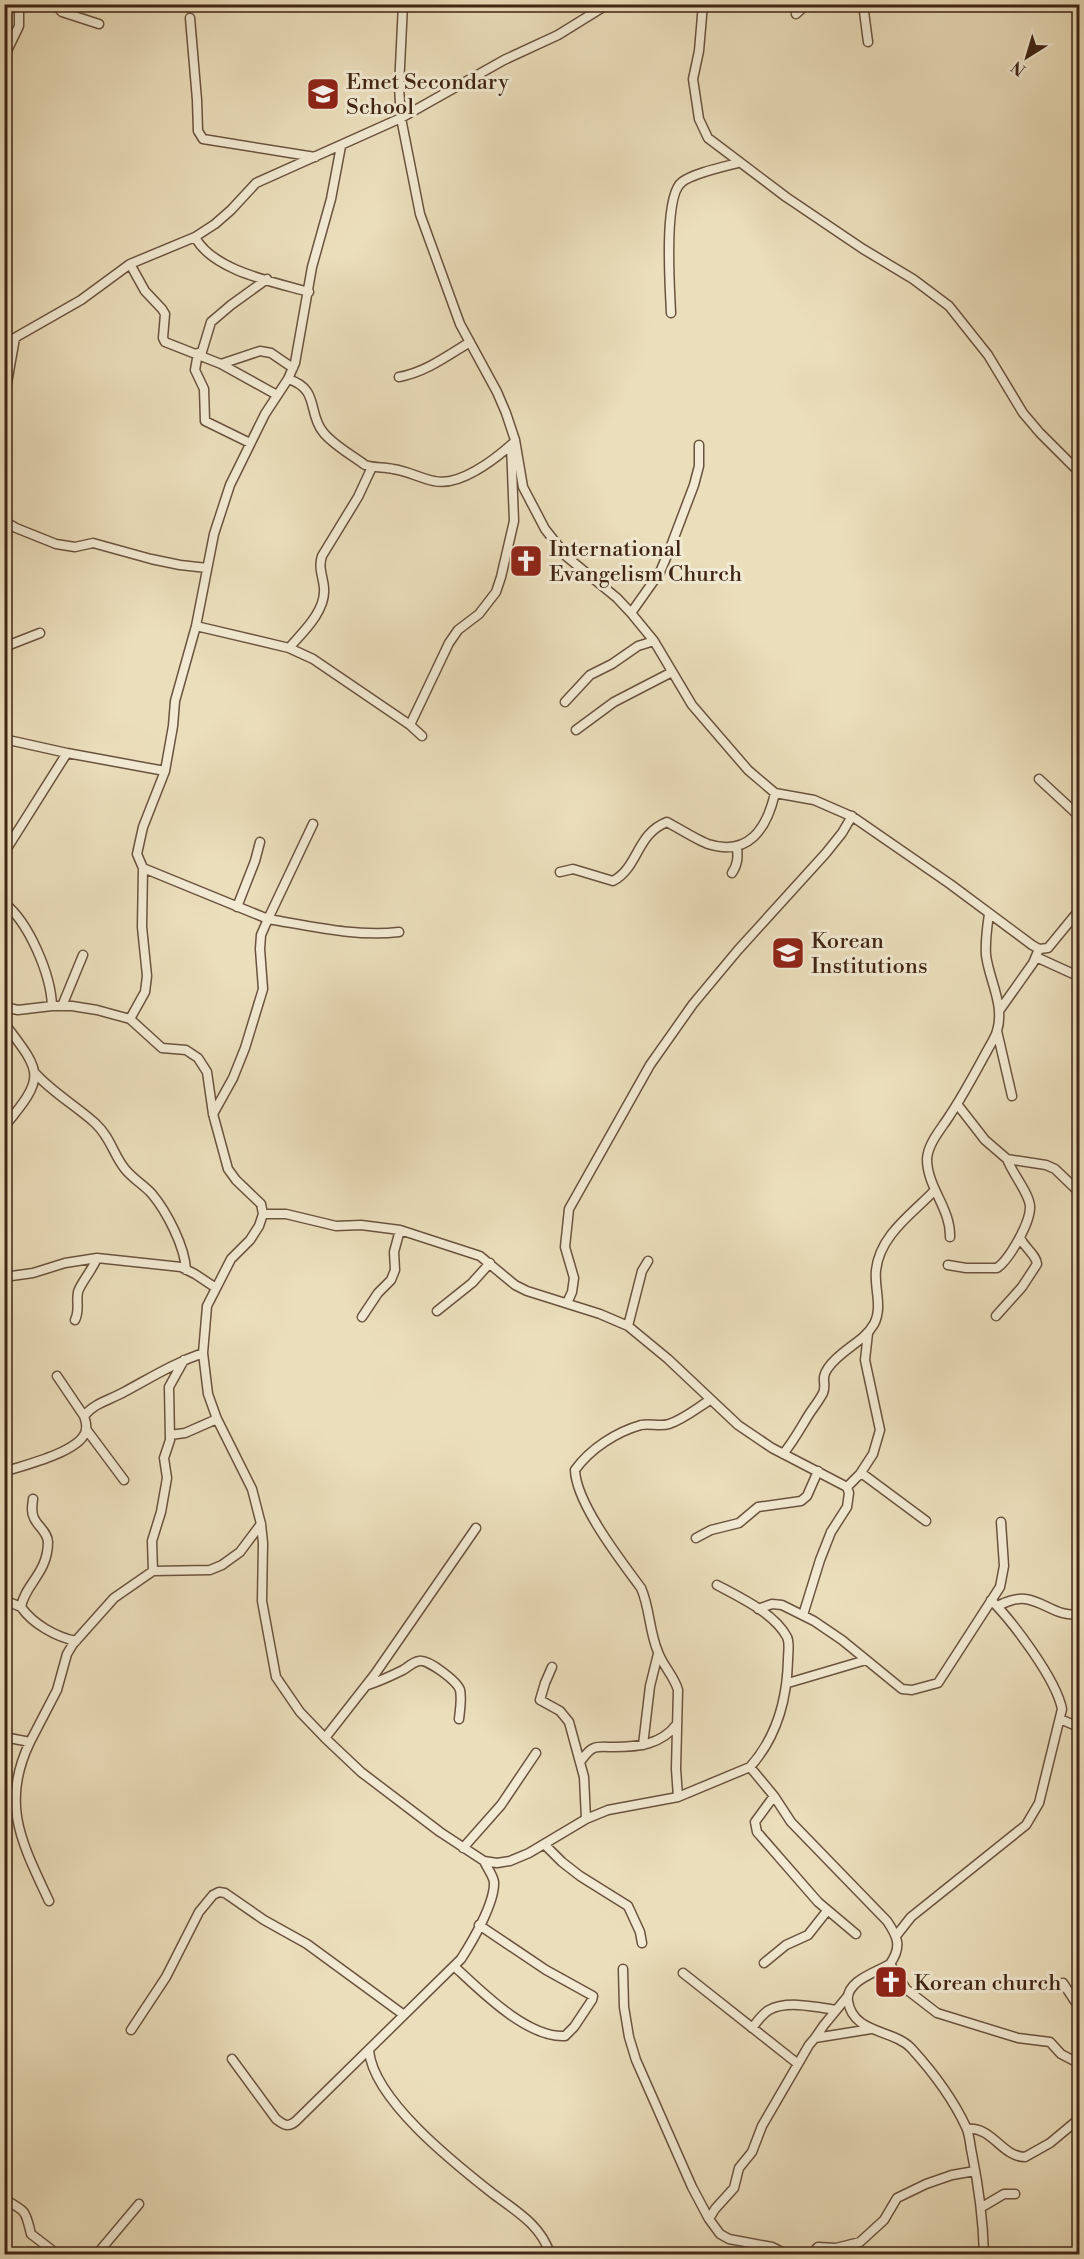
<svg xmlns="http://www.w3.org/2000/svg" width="1084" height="2259" viewBox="0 0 1084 2259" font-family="'Libre Bodoni',serif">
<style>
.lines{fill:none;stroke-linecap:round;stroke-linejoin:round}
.street-casing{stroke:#6a533e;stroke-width:11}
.street{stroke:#f2ead3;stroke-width:8}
.labels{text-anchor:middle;stroke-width:6;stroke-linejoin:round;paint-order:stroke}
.poi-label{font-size:22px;fill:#3f2514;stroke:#f2ead3;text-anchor:start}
</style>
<rect width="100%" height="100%" fill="#ebdebb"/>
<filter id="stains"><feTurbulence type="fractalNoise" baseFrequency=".00333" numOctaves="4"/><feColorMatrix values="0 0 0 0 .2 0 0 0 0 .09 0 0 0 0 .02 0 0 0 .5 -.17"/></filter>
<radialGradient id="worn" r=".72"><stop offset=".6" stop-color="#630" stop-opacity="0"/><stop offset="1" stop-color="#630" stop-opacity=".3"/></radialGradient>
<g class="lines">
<defs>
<path id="street" d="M55,4L62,12L99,24
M403,4L399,87L401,118L420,214L460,324L497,392L506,413L515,440L523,487L545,529L567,557L617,598L631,613L654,641L692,705L748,770L775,793L814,800L853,817L950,884L1032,945L1039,949L1048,948L1080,909
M703,4L699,51L693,79L699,119L708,138L786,197L863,249L913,279L949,306L988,355L1023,413L1040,433L1080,473
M863,4L868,42
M796,14L807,4
M190,18L197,100L198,131L203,139L315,157
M4,57L19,26V4
M195,237C213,271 274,282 309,292
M130,264L145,291L162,309L165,314L163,338L165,342L221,364L277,395
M671,313C670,288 663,196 682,182C694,173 723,167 738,163
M4,344L81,300L130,264L195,237L215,224L231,210L256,183L401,118L504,60L558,35L608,4
M198,353L195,370L204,389L205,421L250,443
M201,355L211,322L231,305L267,279
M221,364L260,351L271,353L293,368
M399,377C426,372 447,356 470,342
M288,379C320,389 307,412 323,432C333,445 352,455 365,465C375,468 384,467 393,469C407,471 420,478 434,481C459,487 494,460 512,444
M4,400L15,338
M4,521L16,528L56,544L75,547L93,543L151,559L180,565L207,568
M631,613L660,572L669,551L694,485L699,466V445
M196,626L289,648L313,659L410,725L422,736
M4,647L40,633
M289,648C303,632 326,611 324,588C323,576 318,568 322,556L358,497L372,467
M565,702L590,675L612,664L638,646L654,641
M410,725L449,643L458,630L479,614L496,592L501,577L514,521L511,445
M576,730L614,702L672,672
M4,739L67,753L165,771
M1039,779L1080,817
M313,824L268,919C310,926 356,937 399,932
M4,853L67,753
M143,868L268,919L261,935L260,949L263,989L245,1048L233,1078L213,1114
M560,872L573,869L613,881C639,867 636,834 667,822C678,828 697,840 708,844C749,857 767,828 775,793
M732,873C738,864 738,857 737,846
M4,903C29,922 51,975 52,1006
M237,907L255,861L260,842
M1036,957L1080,977
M62,1006L83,955
M4,1007L18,1010L52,1006H72L97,1010L130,1019L162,1048L186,1050L198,1058L207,1072L213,1114L228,1169L236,1180L261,1204L263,1214L259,1226L250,1240L231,1259L207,1306L203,1353L208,1394L217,1419L252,1489L261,1524L263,1543L262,1601L276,1677L300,1712L325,1738L361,1772L440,1832L484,1861L497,1863L510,1861L529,1853L586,1819L608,1810L678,1797L750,1767L774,1796L791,1822L887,1921C898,1937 902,1947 890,1964C877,1972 845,1981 848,2001C853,2034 893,2029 911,2048C932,2071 953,2099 966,2127C970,2135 970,2146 972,2154C979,2188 983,2220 984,2254
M999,1011L1033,963L1039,949
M130,1019L145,992L147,976L142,927L143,868L137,854L143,827L165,771L173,726L175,701L196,626L214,534L230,485L265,414L288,379L295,363L312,267L331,199L341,146
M4,1023C43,1074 46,1076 4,1127
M997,1031L1012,1096
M35,1073C52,1092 76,1106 95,1123C111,1138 113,1154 125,1169C133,1179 144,1185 152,1194C167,1212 185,1247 186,1270
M957,1104L985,1140L1007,1159L1046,1165L1055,1169L1080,1193
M263,1214H286L336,1226L361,1225L400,1230L480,1256L515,1285L527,1291L600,1314L628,1326L668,1359L738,1425L772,1448L847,1487L849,1493L847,1507L831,1532L820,1560L803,1615
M950,1237C951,1209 927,1187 927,1159C928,1143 942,1128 950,1115C964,1094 975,1073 987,1051C990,1045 995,1038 997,1031C1005,1005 989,980 986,955C985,941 987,928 989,914
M948,1265L966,1268H997C1009,1260 1031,1222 1030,1206C1029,1193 1012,1173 1007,1159
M4,1277L33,1273L65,1263L97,1258L181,1267L195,1274L216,1288
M567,1303L572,1292L574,1278L565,1247L569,1209L650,1065L693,1004L738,950L826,853L842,833L852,816
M437,1311L472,1283L490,1263
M996,1316L1022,1287L1037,1264C1036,1254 1024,1248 1020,1237
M362,1317L378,1293L391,1280L395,1270L394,1252L400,1230
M75,1320C80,1310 76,1302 78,1292C80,1284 93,1269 97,1258
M628,1326L642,1271L648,1261
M57,1376L84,1416
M86,1429L124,1480
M170,1435L185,1433L217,1419
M783,1454C793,1442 800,1429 808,1416C813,1408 819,1401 823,1393C827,1384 820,1379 828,1368C840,1350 864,1342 874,1324C883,1307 874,1288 876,1270C880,1235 912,1214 934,1191
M4,1472C23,1465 82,1452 86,1430C87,1426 85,1419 84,1416C94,1403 110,1400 124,1392C152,1377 172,1364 203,1353
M860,1474L873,1454L880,1430L865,1360L868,1333
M847,1487L860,1474L864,1475L926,1521
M33,1499C32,1506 31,1512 34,1518C38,1527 47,1531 48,1542C48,1573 25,1584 21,1607C33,1624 56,1637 76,1641
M696,1538L711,1530L739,1523L758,1507L801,1501L807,1496L818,1471
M153,1571L152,1541L161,1512L167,1478L164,1458L170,1440L169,1387L184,1360
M717,1585C741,1598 774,1613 787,1637C790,1643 788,1653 788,1660C787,1699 777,1737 750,1767
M4,1600L21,1607
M997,1606C1006,1602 1015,1598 1025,1599C1044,1601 1058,1618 1080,1614
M758,1609L772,1604L782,1605L814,1621L842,1640L902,1689L912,1690L938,1683L1000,1587L1004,1566L1001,1522
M552,1667L545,1683L540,1700L560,1711L569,1722L584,1777L586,1819
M788,1683L866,1660
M368,1685C380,1681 391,1676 403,1670C408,1667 413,1662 419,1661C428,1659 457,1681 460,1690C462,1699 460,1710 459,1719
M1060,1719L1074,1725L1080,1730
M4,1737L30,1742L57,1690L67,1654L73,1644L114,1598L153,1571L210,1570L222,1565L240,1552L261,1524
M325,1738L375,1674L476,1528
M30,1742C0,1804 22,1843 49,1901
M643,1745L650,1686L658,1654
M580,1762C584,1757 588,1750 594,1748C599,1746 607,1747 613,1747C638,1747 661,1745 677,1724
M774,1796L755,1822L757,1832L818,1902L856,1934
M678,1797L676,1769L678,1690C674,1676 663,1666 658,1652C649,1631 650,1608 641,1588C621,1561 576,1503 575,1470C590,1449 616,1432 641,1425C650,1423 660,1427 669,1424C684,1419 697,1408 710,1400
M544,1844L562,1862L580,1876L628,1906L640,1932L642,1943
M463,1848L501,1805L536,1753
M896,1936L911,1917L1026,1825L1039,1803L1062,1709C1056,1679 1013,1622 991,1600
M764,1963L786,1945L808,1935L827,1911
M890,1964L906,1989L937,2013L1018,2038L1050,2042L1061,2054L1080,2064
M455,1967C481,1991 527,2038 565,2036L574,2027L592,2000L593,1996L546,1970L479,1925
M623,1969L624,2007L629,2037L636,2060L692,2187L709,2219L720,2234L729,2239L772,2247L786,2254
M683,1973L798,2064
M1063,1983L1080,2009
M752,2028C757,2022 762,2014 769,2010C787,2000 817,2007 836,2010
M131,2030L166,1977L199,1912L213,1895L219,1892L225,1893L264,1920L307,1944L404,2015
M815,2038L824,2025L847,1997
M369,2051C374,2100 454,2163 492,2193C516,2211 541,2225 550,2254
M232,2059L276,2119C284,2125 288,2128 296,2121L461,1959C472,1942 495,1903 494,1882C493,1875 487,1868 484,1861
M967,2129C992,2126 1002,2157 1025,2157L1050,2143L1080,2118
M4,2199C27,2212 25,2210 31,2234L57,2254
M982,2207L1004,2194H1015
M709,2219L715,2209L734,2188L739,2168L752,2152L762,2126L809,2045L815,2038L871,2029
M97,2254L139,2204
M811,2254L818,2247L836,2248L860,2242L884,2220L897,2198L926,2184L952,2175L975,2171"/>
</defs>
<use href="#street" class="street-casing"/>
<use href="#street" class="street"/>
</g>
<defs>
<symbol id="school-square" viewBox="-11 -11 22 22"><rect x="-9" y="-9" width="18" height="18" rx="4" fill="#8f2418" stroke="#f2ead3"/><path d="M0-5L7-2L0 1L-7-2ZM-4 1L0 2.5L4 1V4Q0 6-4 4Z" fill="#fff"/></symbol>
<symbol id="church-square" viewBox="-11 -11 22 22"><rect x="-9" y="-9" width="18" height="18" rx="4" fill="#8f2418" stroke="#f2ead3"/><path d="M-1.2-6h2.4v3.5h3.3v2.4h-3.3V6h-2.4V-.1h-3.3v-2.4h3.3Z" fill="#fff"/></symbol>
</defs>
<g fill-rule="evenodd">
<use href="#school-square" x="304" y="75" width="38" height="38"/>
<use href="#church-square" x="507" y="542" width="38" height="38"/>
<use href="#school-square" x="769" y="934" width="38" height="38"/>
<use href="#church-square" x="872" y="1963" width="38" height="38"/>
</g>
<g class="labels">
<g class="poi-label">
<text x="346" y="89">Emet Secondary<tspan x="346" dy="25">School</tspan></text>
<text x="549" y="556">International<tspan x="549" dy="25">Evangelism Church</tspan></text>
<text x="811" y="948">Korean<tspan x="811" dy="25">Institutions</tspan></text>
<text x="914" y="1990">Korean church</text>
</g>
</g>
<rect width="1084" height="2259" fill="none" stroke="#ebdebb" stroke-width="24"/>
<rect x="6" y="6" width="1072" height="2247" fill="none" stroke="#3f2514" stroke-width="3"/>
<rect x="12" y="12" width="1060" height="2235" fill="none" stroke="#3f2514" stroke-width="1.5"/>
<g transform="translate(1027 57) rotate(217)" stroke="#f2ead3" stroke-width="4.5" paint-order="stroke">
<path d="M0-4.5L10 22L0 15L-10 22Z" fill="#3f2514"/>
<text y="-9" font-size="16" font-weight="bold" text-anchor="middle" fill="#3f2514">N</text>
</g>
<rect width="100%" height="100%" filter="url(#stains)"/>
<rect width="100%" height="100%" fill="url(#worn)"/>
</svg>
